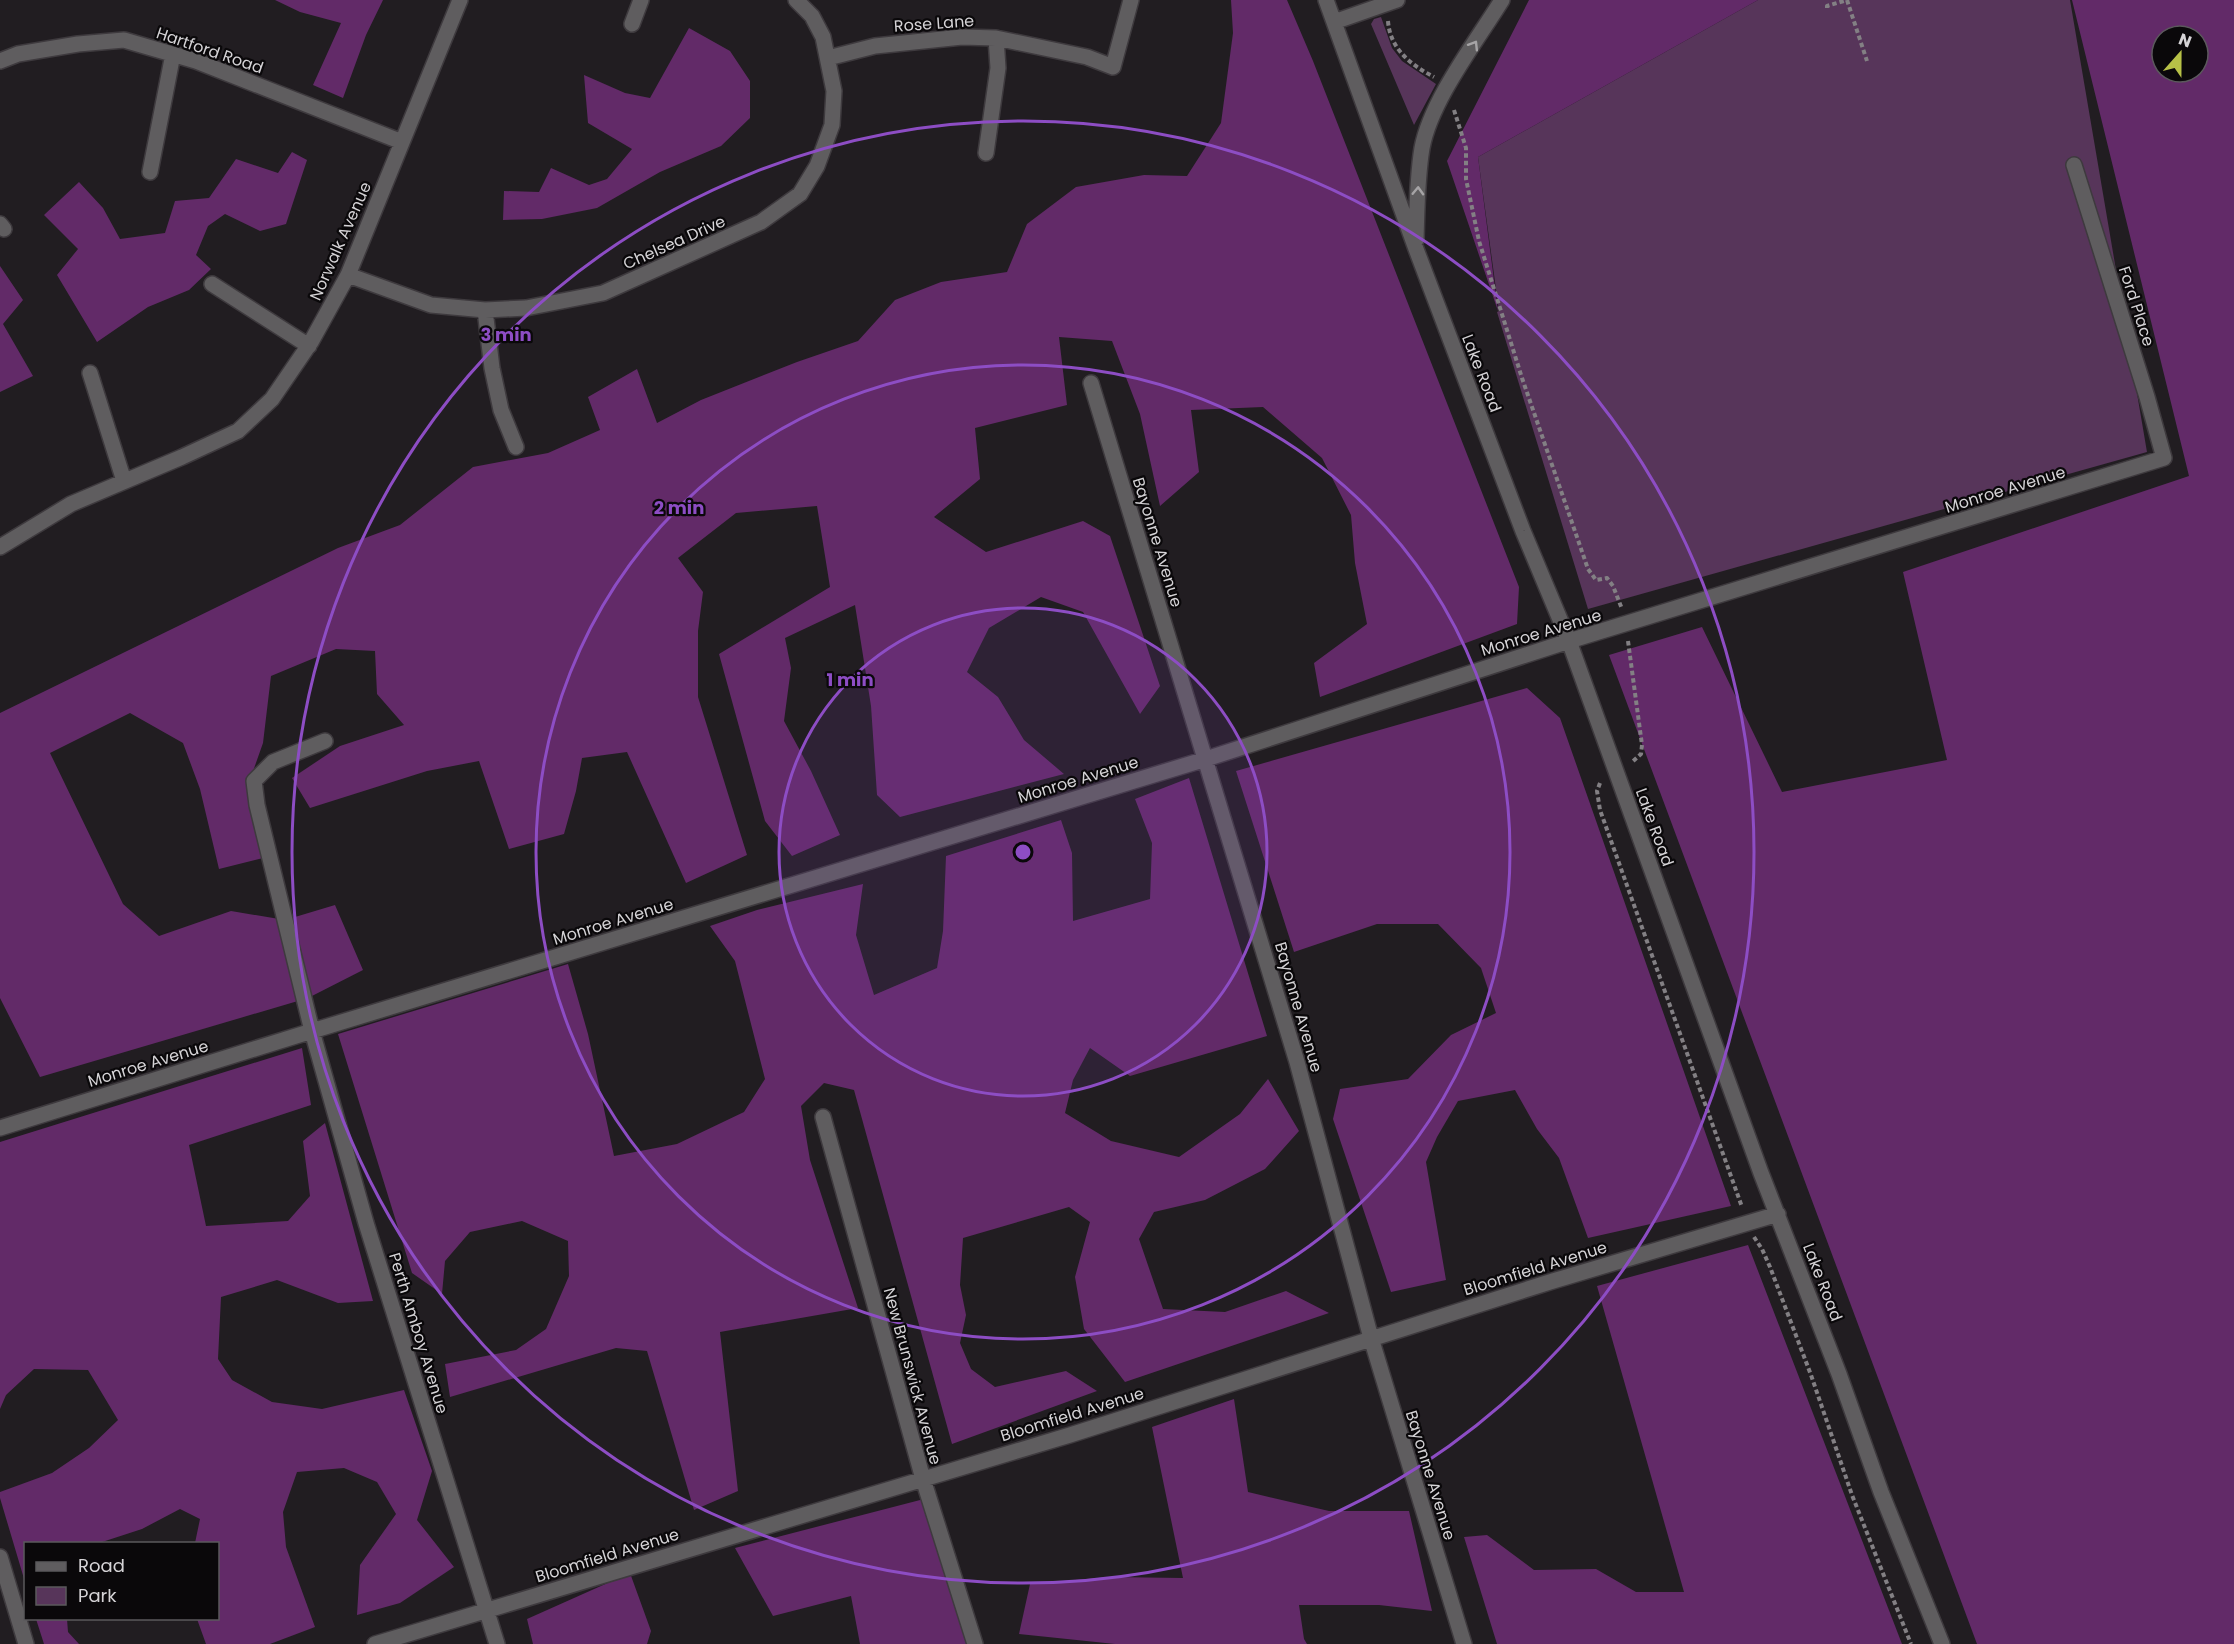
<svg xmlns="http://www.w3.org/2000/svg" width="2234" height="1644" viewBox="0 0 2234 1644" font-family="Poppins,sans-serif">
<style>
.green{fill:#57355a}
.forest{fill:#622a68;fill-rule:evenodd}
.lines{fill:none;stroke-linecap:round;stroke-linejoin:round}
.minor-casing{stroke:#3e3a3e;stroke-width:18}
.path{stroke:#838084;stroke-width:4;stroke-dasharray:4.5 3;stroke-linecap:butt}
.minor{stroke:#5f5d5f;stroke-width:15}
.oneway{stroke:#a6a4a6}
.ring{fill:none;stroke:#8d4dc4;stroke-width:3}
.labels{text-anchor:middle;stroke-width:4.5;stroke-linejoin:round;paint-order:stroke}
.street-label{font-size:16px;fill:#d5d3d6;stroke:#0a080a}
.centre{fill:#8d4dc4;stroke:#0a080a;stroke-width:3}
.ring-label{font-size:18px;text-anchor:middle;font-weight:bold;fill:#8d4dc4;stroke:#0a080a;stroke-width:4.5;stroke-linejoin:round;paint-order:stroke}
</style>
<rect width="100%" height="100%" fill="#211d21"/>
<path class="green" d="M1758,0H2070L2147,452L1588,609L1497,312L1499,311L1478,157Z
M1381,17L1392,48L1402,61L1436,84L1414,125L1371,24L1374,19Z"/>
<path class="forest" d="M275,0H383L366,35L343,98L313,85L341,23L300,12Z
M1231,0H1287L1313,61L1519,587L1517,624L1320,697L1314,663L1367,624L1355,563L1351,515L1322,458L1263,407L1191,410L1199,472L1160,506L1140,414L1112,341L1059,337L1067,405L975,428L980,479L934,517L986,552L1083,521L1110,536L1160,686L1140,714L1083,612L1041,597L989,628L967,672L998,697L1024,740L1064,774L900,817L877,795L871,706L855,605L785,638L791,668L784,721L811,771L840,835L792,856L765,821L719,654L830,587L817,506L736,513L678,558L703,592L698,631V697L747,855L686,883L627,752L582,758L576,791L564,834L509,849L479,761L427,771L310,808L292,778L340,746L404,725L377,694L375,651L336,649L271,676L263,743L251,777L267,857L219,869L200,789L183,743L130,713L50,753L123,904L159,936L231,911L285,920L335,905L363,970L308,998L40,1077L0,998V713L338,548L400,525L473,467L548,453L600,430L588,397L637,369L657,423L701,400L797,362L858,341L895,300L941,282L1007,272L1027,224L1076,187L1144,175L1187,176L1221,123L1233,33Z
M1529,0H1758L1478,157L1498,311L1447,161Z
M2072,0H2234V1644H1977L1609,655L1702,627L1782,792L1947,760L1903,572L2189,476ZM2162,36H2198V72H2162Z
M689,28L730,51L750,81V118L721,146L660,172L597,208L542,219L503,220L504,191L539,192L551,168L589,185L607,179L632,149L588,123L584,75L625,93L650,98Z
M292,152L307,160L286,224L260,231L225,214L208,226L196,255L211,269L189,290L148,307L97,342L57,275L78,249L44,215L79,182L103,208L120,239L165,233L175,201L209,198L236,159L278,173Z
M0,266L23,300L3,324L33,376L0,392Z
M1527,688L1560,718L1731,1206L1588,1238L1559,1158L1537,1129L1515,1090L1458,1101L1437,1137L1426,1162L1446,1280L1391,1292L1333,1119L1340,1089L1408,1079L1451,1035L1496,1013L1481,968L1438,924H1377L1294,952L1236,771Z
M1189,778L1267,1036L1130,1076L1090,1048L1073,1080L1065,1113L1111,1141L1179,1157L1240,1114L1268,1079L1299,1131L1265,1169L1205,1200L1154,1212L1139,1239L1163,1309L1225,1312L1286,1291L1329,1313L1125,1382L1084,1329L1075,1277L1090,1222L1069,1207L963,1238L960,1285L966,1315L960,1343L971,1369L995,1387L1066,1371L1097,1391L952,1444L854,1090L824,1083L801,1106L810,1160L858,1308L720,1332L738,1491L694,1510L647,1351L616,1348L450,1397L445,1364L516,1350L546,1329L569,1276L568,1241L522,1221L470,1232L445,1261L442,1294L412,1273L338,1034L568,964L588,1034L614,1156L677,1144L744,1112L765,1079L735,961L710,926L757,910L863,884L856,935L874,995L937,968L943,931L946,856L1061,820L1072,853L1073,921L1150,899L1152,843L1135,799Z
M302,1048L311,1105L189,1145L206,1226L288,1221L310,1196L303,1141L325,1123L373,1301L338,1303L277,1280L221,1297L218,1359L232,1380L272,1402L322,1409L404,1390L432,1471L417,1520L454,1567L400,1603L357,1615L360,1565L396,1514L377,1482L344,1468L297,1472L283,1512L286,1547L315,1627L270,1644H206L197,1619L218,1618V1544L195,1543L200,1519L180,1509L142,1529L99,1543L26,1544L25,1582L0,1498V1492L52,1473L89,1448L118,1420L88,1370L34,1369L6,1395L0,1409V1142Z
M1748,1245L1902,1644H1497L1464,1537L1487,1535L1534,1570L1596,1569L1636,1592H1684L1597,1286Z
M1234,1399L1248,1492L1329,1511H1409L1432,1611L1379,1605H1299L1304,1639L1307,1644H1115L1019,1634L1030,1584L1109,1577L1183,1578L1152,1427Z
M924,1499L967,1644H860L851,1596L773,1616L735,1548Z
M630,1573L651,1631L647,1644H533L527,1619Z
M36,1619H67L68,1632L79,1644H44Z"/>
<g class="lines">
<defs>
<path id="minor" d="M1326,0L1416,249L1523,531L1569,641L1761,1173L1839,1374L1881,1492L1942,1644
M1334,22L1397,0
M632,24L641,0
M828,58L875,46L962,37L996,38L1087,57L1113,67L1131,0
M0,61L18,54L78,44L124,40L196,61L402,142
M986,153L998,68L996,38
M150,172L173,54
M0,224L4,229
M1416,240C1417,209 1417,178 1422,148C1431,100 1476,42 1502,0
M348,275L431,305L485,310L526,308L603,293L761,222L800,194L817,166L832,125L834,91L823,37L812,16L796,0
M212,284L309,346
M485,310L492,368L501,410L516,447
M90,373L124,481
M1091,383L1297,1062L1371,1338L1464,1644
M0,547L71,504L182,457L238,431L272,399L311,342L348,275L460,0
M325,741L273,762L254,781L257,805L312,1031L366,1223L497,1644
M823,1117L923,1479L975,1644
M0,1128L312,1031L1206,759L1569,641L2164,458L2147,397L2074,165
M0,1557L26,1644
M375,1644L1070,1435L1553,1281L1778,1214"/>
</defs>
<use href="#minor" class="minor-casing"/>
<path class="path" d="M1847,0L1867,61
M1827,8V6L1847,0
M1388,21C1390,49 1411,65 1434,77
M1454,110L1466,148V179L1479,241L1522,378L1588,569L1596,580L1607,578L1613,586L1622,609
M1628,641L1642,745L1641,754L1631,763
M1600,783L1597,791L1600,810L1742,1207
M1754,1237L1762,1249L1770,1267L1811,1375L1852,1495L1911,1644"/>
<use href="#minor" class="minor"/>
</g>
<defs><path id="oneway-chevron" d="M-2-3.5L2.5 0L-2 3.5" fill="none" stroke-width="1.6" stroke-linecap="round" stroke-linejoin="round" transform="scale(1.5)"/></defs>
<g class="oneway">
<use href="#oneway-chevron" transform="translate(1474 45) rotate(-58)"/>
<use href="#oneway-chevron" transform="translate(1418 191) rotate(-88)"/>
</g>
<circle cx="1023" cy="852" r="244" fill="#8d4dc4" fill-opacity=".12"/>
<g class="ring">
<circle cx="1023" cy="852" r="244"/>
<circle cx="1023" cy="852" r="487"/>
<circle cx="1023" cy="852" r="731"/>
</g>
<g class="labels">
<g class="street-label">
<text transform="translate(934 23) rotate(-4)" y="6">Rose Lane</text>
<text transform="translate(210 50) rotate(19)" y="6">Hartford Road</text>
<text transform="translate(340 241) rotate(-66)" y="6">Norwalk Avenue</text>
<text transform="translate(674 242) rotate(-24)" y="6">Chelsea Drive</text>
<text transform="translate(2137 306) rotate(72)" y="6">Ford Place</text>
<text transform="translate(1482 373) rotate(69)" y="6">Lake Road</text>
<text transform="translate(2005 489) rotate(-17)" y="6">Monroe Avenue</text>
<text transform="translate(1158 542) rotate(73)" y="6">Bayonne Avenue</text>
<text transform="translate(1541 632) rotate(-17)" y="6">Monroe Avenue</text>
<text transform="translate(1078 779) rotate(-17)" y="6">Monroe Avenue</text>
<text transform="translate(1655 827) rotate(70)" y="6">Lake Road</text>
<text transform="translate(613 921) rotate(-17)" y="6">Monroe Avenue</text>
<text transform="translate(1299 1007) rotate(74)" y="6">Bayonne Avenue</text>
<text transform="translate(148 1063) rotate(-17)" y="6">Monroe Avenue</text>
<text transform="translate(1535 1268) rotate(-17)" y="6">Bloomfield Avenue</text>
<text transform="translate(1823 1282) rotate(69)" y="6">Lake Road</text>
<text transform="translate(419 1333) rotate(73)" y="6">Perth Amboy Avenue</text>
<text transform="translate(913 1376) rotate(75)" y="6">New Brunswick Avenue</text>
<text transform="translate(1072 1414) rotate(-17)" y="6">Bloomfield Avenue</text>
<text transform="translate(1431 1475) rotate(73)" y="6">Bayonne Avenue</text>
<text transform="translate(607 1555) rotate(-17)" y="6">Bloomfield Avenue</text>
</g>
</g>
<circle cx="1023" cy="852" r="9" class="centre"/>
<g class="ring-label">
<text x="506" y="341">3 min</text>
<text x="679" y="514">2 min</text>
<text x="850" y="686">1 min</text>
</g>
<rect x="24" y="1542" width="195" height="78" fill="#0a080a" stroke="#5b595c" stroke-width="1.5"/>
<rect x="36" y="1562" width="30" height="9" fill="#5f5d5f" stroke="#5b595c" stroke-width="1.5"/>
<text x="78" y="1572" font-size="18" fill="#d5d3d6">Road</text>
<rect x="36" y="1587" width="30" height="18" fill="#57355a" stroke="#5b595c" stroke-width="1.5"/>
<text x="78" y="1602" font-size="18" fill="#d5d3d6">Park</text>
<g transform="translate(2180 54) rotate(21)"><circle r="28" fill="#0a080a" stroke="#5b595c" stroke-width="1.5"/>
<path d="M0-4.5L10 22L0 15L-10 22Z" fill="#b7c147"/>
<text y="-9" font-size="16" font-weight="bold" text-anchor="middle" fill="#d5d3d6">N</text>
</g>
</svg>
